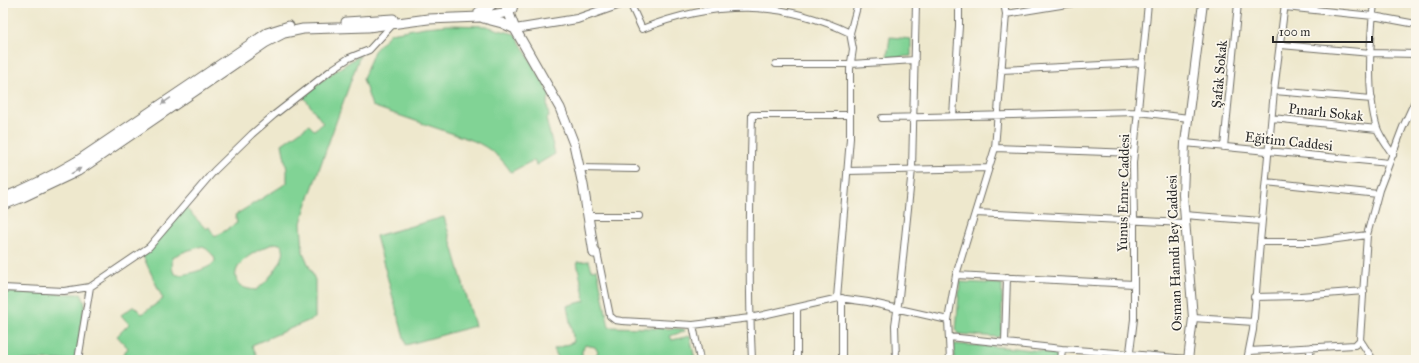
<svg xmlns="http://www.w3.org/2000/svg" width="1419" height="363" viewBox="0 0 1419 363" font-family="'IM FELL Great Primer',serif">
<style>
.green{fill:#81d395;stroke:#567f60;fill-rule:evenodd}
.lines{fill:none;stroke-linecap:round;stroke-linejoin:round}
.minor-casing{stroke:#6f6d64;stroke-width:8}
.tertiary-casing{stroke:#6f6d64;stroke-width:10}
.secondary-casing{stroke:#6f6d64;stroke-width:11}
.minor{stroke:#fff;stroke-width:6}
.tertiary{stroke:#fff;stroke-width:8}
.secondary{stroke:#fff;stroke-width:9}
.oneway{fill:#a0a0a0}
.labels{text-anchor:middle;stroke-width:3.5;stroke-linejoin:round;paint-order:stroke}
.street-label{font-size:14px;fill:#2b2b2b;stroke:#fbf7ec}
</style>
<rect width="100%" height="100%" fill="#fbf7ec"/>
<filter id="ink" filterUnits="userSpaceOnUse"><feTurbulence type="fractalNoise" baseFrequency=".025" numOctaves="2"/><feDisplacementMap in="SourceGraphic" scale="8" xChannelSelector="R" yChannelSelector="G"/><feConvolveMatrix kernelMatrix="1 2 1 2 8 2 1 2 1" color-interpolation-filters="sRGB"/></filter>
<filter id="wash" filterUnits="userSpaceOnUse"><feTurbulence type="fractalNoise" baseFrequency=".012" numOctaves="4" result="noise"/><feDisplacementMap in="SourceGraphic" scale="16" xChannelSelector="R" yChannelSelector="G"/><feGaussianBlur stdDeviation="0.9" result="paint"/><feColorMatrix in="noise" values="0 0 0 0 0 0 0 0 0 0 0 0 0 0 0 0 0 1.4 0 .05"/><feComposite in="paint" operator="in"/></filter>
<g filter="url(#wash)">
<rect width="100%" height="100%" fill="#eee8cd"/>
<path class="green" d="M447,25L486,26L499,30L515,34L550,95L547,103L549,117L546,119L555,154L536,165L534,160L511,172C502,158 490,148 474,141L372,106L363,79L374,51L391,33L425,27Z
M890,37L911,39V56L887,58Z
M360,55L306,206L301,223L303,252L315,280V318L252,345L259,360H121L120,358L128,348L117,336L129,324L121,315L134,306L142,314L163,299L142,254L185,207L206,229L209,227L215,237L237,223L235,215L287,183V170L282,144L309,125L314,130L323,123L303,96L328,76ZM276,243L282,245C283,249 284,251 283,255C281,265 265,284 256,290C247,289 238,288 236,278C232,261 263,247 276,243ZM203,246C207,250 214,254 215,260C215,268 185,275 179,275C177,275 175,274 174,273C171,269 173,262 172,257L186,251Z
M444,217L475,326L406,345L376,236Z
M589,261L592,270L597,269L609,327L684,329L685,331L670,336L672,340L690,336L695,360H592L598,352L595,347L585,345L582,351V360H559L554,349L574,342L567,306L585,301L577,262Z
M960,282L1002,284V334L998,337L959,334L956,331Z
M3,292L81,294L85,302L76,360H3Z
M954,344L1015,348L1057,353V360H955Z"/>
</g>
<g filter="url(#ink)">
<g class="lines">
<defs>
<path id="minor" d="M630,3L642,29C714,0 781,0 850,33L853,49L850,69V138L837,298
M1374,3C1370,40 1366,93 1377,128C1380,137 1388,147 1393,155
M1285,7L1373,16L1416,24
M1006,14L1073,3
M850,33L858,3
M1281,45L1371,53L1416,54
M776,64H851L915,60
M1001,70L1142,63
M1274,91L1372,99
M953,116L959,26V3
M882,118L1138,112L1189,118
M1272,118L1377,129
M1185,143L1389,163
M1224,147L1238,3
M995,148L1134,153
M579,168L636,169
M847,171L989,168
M1266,182L1378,194
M975,213L1185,223
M1184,215L1261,221
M591,216H639
M1260,242L1274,91L1285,3
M597,252L610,316L615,320L622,321L693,325L750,318L839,298L868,302L948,320
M956,275L1134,284
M3,288L64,291L90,287
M1254,297L1300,296L1364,291
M842,298V360
M1193,318L1254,322
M693,325L700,360
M949,337L1062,349L1130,354L1188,359
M1360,340L1373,360
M1005,342L1007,277
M1249,351L1355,345L1360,340L1367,235L1379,190L1403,127L1416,99
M78,360L90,287L149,247L214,171L252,134L274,115L334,68L349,58L369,50L394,23
M752,360C748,278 750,197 752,115H849
M797,360V308
M896,360L895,325L899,297L912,169L916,3
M950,360L948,320L956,275L995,148L1006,14L1004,3
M1061,360L1062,349
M1129,360L1134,319V220L1133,163L1148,3
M1247,360L1253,330L1260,242H1315L1367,235
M1308,360L1312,347"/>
<path id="tertiary" d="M515,29L577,19L623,3
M1188,360L1193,318L1183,195L1185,143L1203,3"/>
<path id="secondary" d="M505,3L515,29L560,108L574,144L583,185L594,253
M479,12L486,9L494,3
M483,18L502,23L515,29
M346,22L393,19
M3,198C29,188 52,176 76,162L267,33L289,26
M3,205L23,197L78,171L265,43L284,33L303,29L368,27L428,19L480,17L509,12L512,9L513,5"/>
</defs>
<use href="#minor" class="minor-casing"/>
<use href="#tertiary" class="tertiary-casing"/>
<use href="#secondary" class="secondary-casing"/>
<use href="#minor" class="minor"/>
<use href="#tertiary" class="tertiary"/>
<use href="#secondary" class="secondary"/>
</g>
<defs><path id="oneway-solid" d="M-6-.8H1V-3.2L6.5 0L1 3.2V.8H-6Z"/></defs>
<g class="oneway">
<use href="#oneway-solid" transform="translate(166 101) rotate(146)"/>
<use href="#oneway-solid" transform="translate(76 171) rotate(-30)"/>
</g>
</g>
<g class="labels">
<g class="street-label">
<text transform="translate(1219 74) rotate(-85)" y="5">Şafak Sokak</text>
<text transform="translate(1326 112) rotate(6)" y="5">Pınarlı Sokak</text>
<text transform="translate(1289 141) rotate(6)" y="5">Eğitim Caddesi</text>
<text transform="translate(1123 193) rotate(-89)" y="5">Yunus Emre Caddesi</text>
<text transform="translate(1174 253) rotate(-92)" y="5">Osman Hamdi Bey Caddesi</text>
</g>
</g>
<rect width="1419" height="363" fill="none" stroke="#fbf7ec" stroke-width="16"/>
<path d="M1273 36v6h99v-6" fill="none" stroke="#2b2b2b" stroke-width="2"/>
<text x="1279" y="36" font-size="12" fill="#2b2b2b" stroke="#fbf7ec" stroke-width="3" paint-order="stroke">100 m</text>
</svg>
